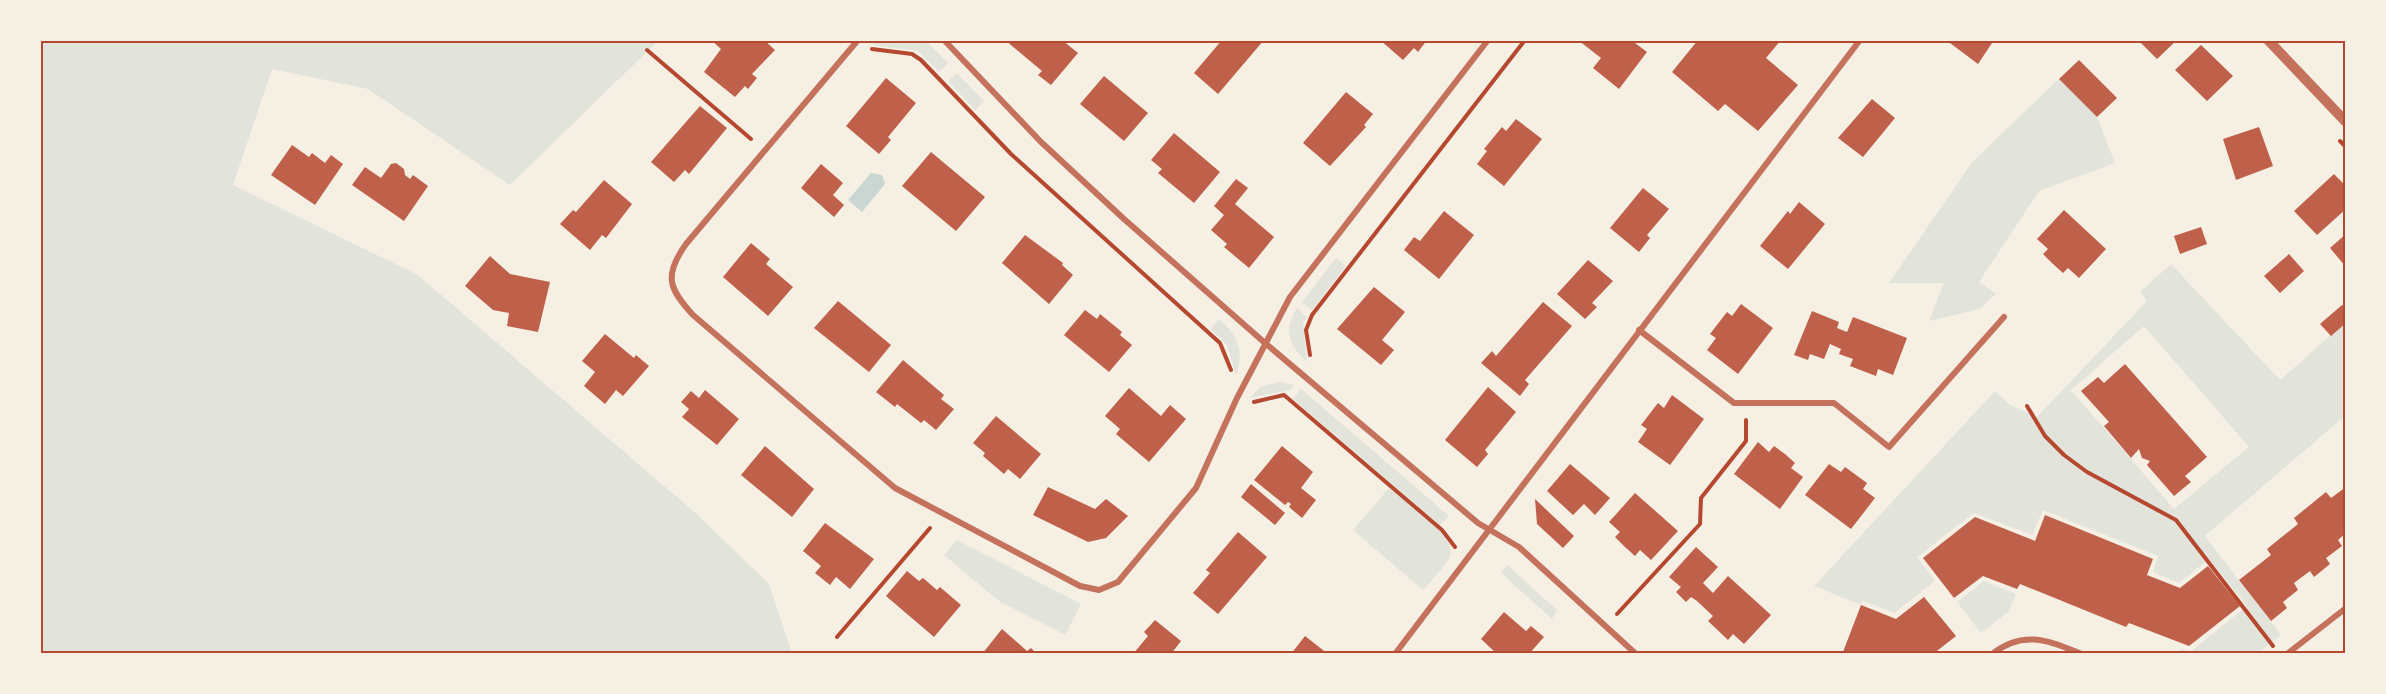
<svg xmlns="http://www.w3.org/2000/svg" width="2386" height="694" viewBox="0 0 2386 694" font-family="Lora,serif">
<style>
.green{fill:#e2e4dc;fill-rule:evenodd}
.water{fill:#c9d6d2}
.building{fill:#bf614a}
.lines{fill:none;stroke-linecap:round;stroke-linejoin:round}
.path{stroke:#b5482f;stroke-width:4}
.minor{stroke:#c5725c;stroke-width:6}
.tertiary{stroke:#c5725c;stroke-width:10}
.neatline{fill:none;stroke:#b5482f;stroke-width:2}
</style>
<rect width="100%" height="100%" fill="#f6efe4"/>
<path class="green" d="M40,41H658L510,185L368,89L272,69L233,185L418,275L691,509L761,576L769,584L792,653H41Z
M878,41H926L948,63L939,72L918,51L873,45Z
M957,73L984,101L975,110L948,81Z
M2059,79L2097,117L2115,163L2039,191L1979,282L1996,294L1980,309L1929,321L1944,283H1889L1973,161Z
M1336,258L1346,266L1312,310L1302,302Z
M2171,264L2280,380L2345,323V416L2205,536L2281,635L2258,653H2179L2181,648L2190,652L2247,606L2209,559L2179,583L2153,572L2158,556L2043,510L2032,535L1974,513L1917,557L1935,581L1894,613L1863,601L1861,605L1814,586L1995,391L2010,405L2037,417L2147,301L2140,292ZM2144,326L2249,447L2174,509L2071,390Z
M1297,308L1307,317L1303,323L1307,362C1289,347 1283,329 1297,308Z
M1219,319C1237,334 1245,352 1236,375L1227,345L1211,329Z
M1281,382L1294,385L1290,390L1250,398L1261,386Z
M1301,389L1449,516L1440,525L1293,399Z
M1389,488C1403,500 1457,536 1450,556C1445,568 1431,580 1423,590L1353,530Z
M957,540L1081,604L1065,635L999,601L944,555Z
M1507,565L1557,610L1552,619L1501,573Z
M1984,581L2016,594L2008,612L1981,633L1957,602Z"/>
<path class="water" d="M871,173L882,175L885,184L862,212L848,200Z"/>
<path class="building" d="M711,40H764L775,50L752,74L757,78L748,89L745,86L735,97L704,72L721,49Z
M1005,40H1062L1078,53L1051,85L1038,75L1042,71Z
M1222,40H1264L1218,94L1194,73Z
M1380,40H1427L1418,52L1414,48L1403,60Z
M1578,40H1631L1647,52L1619,89L1593,68L1601,58Z
M1698,40H1781L1766,58L1798,85L1758,131L1725,104L1718,111L1672,72Z
M1946,40H1994L1978,64Z
M2138,40H2177L2157,59Z
M2201,45L2233,76L2207,101L2175,70Z
M2079,60L2117,98L2097,117L2059,79Z
M1104,76L1148,113L1124,141L1080,104Z
M886,78L916,103L888,137L891,140L879,154L846,126Z
M1346,92L1373,114L1364,125L1366,127L1330,166L1303,143Z
M1872,99L1895,118L1863,157L1838,138Z
M700,106L727,128L689,174L685,170L674,182L651,162Z
M1516,119L1542,139L1504,186L1477,164L1487,151L1484,149L1502,127L1506,131Z
M2259,127L2273,166L2236,180L2223,139Z
M1174,133L1220,172L1194,203L1158,173L1162,169L1151,160Z
M292,145L309,157L312,153L325,163L331,155L343,164L315,205L271,175Z
M931,152L985,197L956,231L902,186Z
M396,163L404,169L405,175L410,179L413,175L428,186L404,221L352,185L365,167L381,178L391,164Z
M821,164L843,183L833,195L844,205L834,217L801,188Z
M2334,174L2346,186V209L2317,235L2294,211Z
M1236,179L1248,188L1235,204L1274,237L1249,268L1224,247L1227,244L1211,230L1224,215L1214,206Z
M604,180L632,204L606,238L602,235L590,250L560,224L573,210L576,212Z
M1643,188L1669,209L1647,235L1650,238L1639,252L1610,228Z
M1799,202L1825,224L1788,269L1760,246L1788,211L1790,214Z
M2064,210L2106,249L2079,278L2068,268L2063,273L2053,264L2043,254L2048,249L2037,239Z
M1444,211L1474,235L1439,279L1404,250L1414,237L1420,241Z
M2201,227L2207,244L2180,254L2174,236Z
M2346,234V267L2330,248Z
M1025,235L1063,263L1062,265L1073,275L1049,304L1002,263Z
M751,243L770,259L766,264L793,287L768,316L723,277Z
M2289,254L2304,271L2280,293L2264,276Z
M490,256L510,274L550,282L538,332L507,326L509,313L493,310L465,286Z
M1588,260L1613,281L1592,303L1597,307L1585,319L1557,294Z
M1374,287L1405,312L1382,340L1394,350L1381,365L1337,329Z
M838,301L891,345L869,372L814,328Z
M1543,302L1572,326L1525,380L1529,384L1520,396L1481,363L1492,351L1496,356Z
M1741,304L1773,328L1738,374L1707,350L1716,338L1710,334L1727,312L1732,316Z
M2342,305L2346,308V323L2331,336L2320,324Z
M1085,310L1097,319L1100,314L1122,332L1120,335L1132,345L1109,372L1064,335Z
M1812,311L1839,322L1837,328L1847,332L1853,317L1907,338L1893,375L1878,369L1876,376L1850,366L1853,359L1839,354L1841,349L1830,344L1824,359L1810,354L1808,360L1794,355Z
M605,334L634,358L636,355L649,366L623,396L616,390L605,404L584,386L595,372L582,361Z
M903,360L944,395L941,399L954,409L936,430L924,420L921,423L897,404L895,407L876,392Z
M2125,364L2207,457L2185,476L2191,482L2174,496L2147,465L2150,461L2142,458L2139,449L2131,458L2104,426L2109,422L2081,391L2098,377L2104,383Z
M1488,387L1516,412L1485,450L1488,454L1477,467L1445,440Z
M1129,388L1161,416L1170,405L1186,419L1149,462L1116,434L1120,429L1105,416Z
M705,390L739,419L717,445L682,417L689,409L681,402L691,391L699,398Z
M1672,395L1704,419L1670,465L1638,442L1647,429L1641,425L1658,403L1664,408Z
M996,416L1041,454L1020,479L1008,469L1004,474L983,456L985,453L973,443Z
M1758,442L1769,452L1774,446L1785,454L1795,463L1791,468L1803,477L1780,509L1734,474Z
M765,446L814,489L792,517L741,475Z
M1282,446L1313,472L1301,488L1316,500L1302,518L1289,507L1291,504L1288,502L1285,505L1254,480Z
M1570,464L1610,498L1595,515L1584,504L1573,515L1547,491Z
M1829,464L1841,472L1845,467L1867,483L1863,489L1875,498L1851,529L1805,495Z
M1251,484L1285,513L1275,525L1241,497Z
M1048,487L1095,509L1106,499L1128,516L1106,538L1088,542L1033,515Z
M2346,487V533L2338,540L2342,546L2326,558L2330,564L2314,577L2310,571L2294,583L2298,590L2283,602L2287,608L2271,621L2239,580L2271,555L2267,549L2298,524L2294,518L2326,492L2331,498Z
M1635,493L1678,531L1651,560L1640,550L1635,556L1625,547L1615,537L1620,532L1609,522Z
M1535,499L1574,536L1563,548L1537,524Z
M2045,515L2153,559L2147,575L2180,588L2208,566L2240,606L2189,646L2129,623L2126,627L2020,584L2017,589L1983,576L1954,598L1923,558L1975,517L2035,541Z
M825,523L874,559L850,589L836,577L830,585L815,573L821,566L803,551Z
M1238,532L1267,557L1218,614L1193,593L1210,573L1206,570Z
M1696,547L1718,567L1703,583L1713,593L1728,576L1771,615L1744,644L1733,634L1728,640L1708,621L1713,616L1697,601L1691,597L1686,602L1676,592L1681,587L1669,577Z
M907,571L919,581L923,578L937,590L940,587L961,605L934,637L886,596Z
M1924,597L1956,636L1933,654L1843,652L1861,605L1896,619Z
M1504,612L1526,631L1531,626L1544,637L1529,654H1497L1481,639Z
M1155,620L1181,641L1171,654H1133L1148,636L1144,632Z
M1002,629L1027,651L1031,648L1037,654H982Z
M1305,636L1328,654H1291Z"/>
<g class="lines">
<path class="path" d="M872,49L912,54L921,60L1011,154L1220,343L1231,370
M647,50L751,139
M2340,141L2346,147
M1310,355L1306,330L1312,315L1525,40
M1254,402L1284,395L1442,530L1455,547
M2027,406L2045,436L2064,455L2087,472L2176,520L2273,646
M1617,614L1700,524L1701,498L1746,441V420
M837,637L930,528"/>
<path class="minor" d="M858,40L686,244C664,275 668,288 693,315L895,488L1080,586L1099,590L1118,582L1196,488L1237,398L1290,297L1488,40
M944,40L1041,142L1124,219L1265,343L1478,523L1519,547L1636,654
M1639,330L1734,403H1834L1889,447L2004,317
M1395,654L1860,40
M1992,654C2024,629 2049,641 2082,654
M2287,654L2346,608"/>
<path class="tertiary" d="M2268,40L2346,122"/>
</g>
<rect width="2386" height="694" fill="none" stroke="#f6efe4" stroke-width="84"/>
<rect x="42" y="42" width="2302" height="610" class="neatline"/>
</svg>
